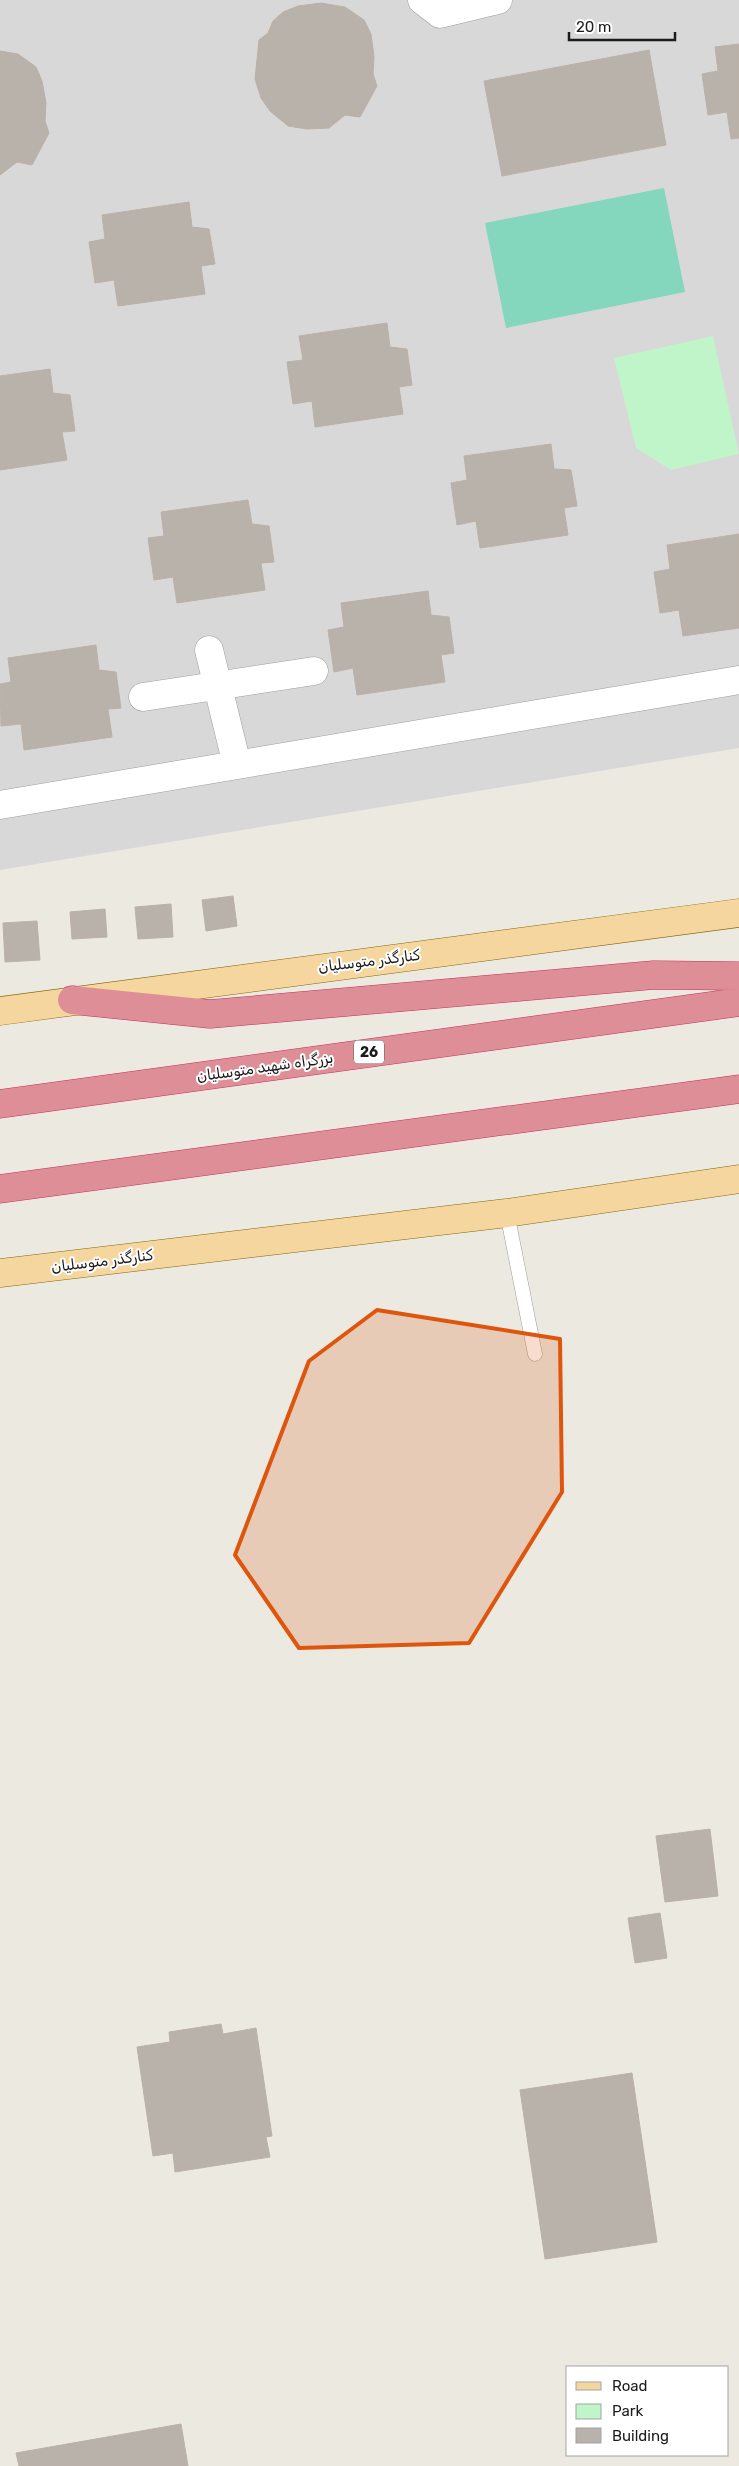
<svg xmlns="http://www.w3.org/2000/svg" width="739" height="2466" viewBox="0 0 739 2466" font-family="Rubik,Cairo,sans-serif">
<style>
.residential{fill:#d9d8d8}
.park{fill:#c0f4c9}
.pitch{fill:#84d6bd}
.building{fill:#b8b2ab;stroke:#bcb1a5}
.lines{fill:none;stroke-linecap:round;stroke-linejoin:round}
.lane-casing{stroke:#9f9f9f;stroke-width:15}
.street-casing{stroke:#9f9f9f;stroke-width:29}
.primary-casing{stroke:#87680b;stroke-width:29}
.highway-casing{stroke:#c83158;stroke-width:29}
.lane{stroke:#fff;stroke-width:14}
.street{stroke:#fff;stroke-width:28}
.primary{stroke:#f4d69e;stroke-width:28}
.highway{stroke:#de8e96;stroke-width:28}
.marked{fill:#de560d;fill-opacity:0.2;stroke:#de560d;stroke-width:4;stroke-linejoin:round}
.labels{text-anchor:middle;stroke-width:4;stroke-linejoin:round;paint-order:stroke}
.shield{fill:#fff;stroke:#5f5f5f;stroke-width:1}
.shield-label{font-size:14px;font-weight:bold;fill:#1b1b1b}
.street-label{font-size:15px;fill:#1b1b1b;stroke:#fff}
</style>
<rect width="100%" height="100%" fill="#ece9e1"/>
<path class="residential" d="M0,0H739V748L0,870Z"/>
<path class="park" d="M713,336L739,454L671,470L636,448L614,358Z"/>
<path class="pitch" d="M664,188L685,292L506,328L485,223Z"/>
<path class="building" d="M321,3L345,7L364,20L371,34L374,57L373,74L377,86L360,117L345,115L329,128L307,129L288,126L270,111L261,98L255,79L259,40L268,33L273,21L283,12L298,6Z
M739,44V138L731,139L727,112L708,115L702,74L718,71L715,47Z
M649,50L666,145L502,176L484,81Z
M0,51L18,54L36,67L42,81L46,103L45,121L49,133L32,165L17,162L0,175Z
M189,202L192,227L209,229L215,264L201,266L205,294L118,306L114,280L95,283L89,242L105,239L102,215Z
M387,323L390,347L407,349L412,385L399,387L403,414L315,427L312,401L293,404L287,362L303,360L299,336Z
M50,369L53,393L70,395L75,431L62,432L67,460L0,470V376Z
M551,444L554,469L571,470L577,506L564,508L568,535L480,548L476,521L457,525L451,483L467,480L464,456Z
M248,500L252,524L269,526L274,562L261,563L265,590L177,603L173,577L154,580L148,538L164,536L161,512Z
M739,534V628L683,636L679,610L660,613L654,572L670,569L667,545Z
M428,591L431,615L449,617L454,653L441,655L445,682L357,695L353,668L334,672L328,630L344,627L341,603Z
M96,645L99,670L116,672L121,708L108,709L112,737L24,750L21,724L1,726L0,684L11,682L8,658Z
M233,896L237,926L206,931L202,900Z
M171,904L173,937L138,939L135,907Z
M105,909L107,937L72,939L70,912Z
M37,921L40,960L5,962L3,923Z
M710,1829L718,1896L665,1902L656,1836Z
M660,1913L667,1958L635,1963L628,1918Z
M221,2024L223,2034L256,2028L272,2136L266,2137L270,2157L175,2172L173,2153L153,2156L137,2047L170,2042L169,2032Z
M632,2073L657,2242L545,2259L520,2090Z
M181,2424L188,2466H19L16,2453Z"/>
<g class="lines">
<defs>
<path id="lane" d="M507,1213L535,1354"/>
<path id="street" d="M422,0L440,14L498,0
M209,650L237,765
M143,697L314,671
M0,805L739,680"/>
<path id="primary" d="M0,1011L739,913
M0,1273L507,1213L739,1179"/>
<path id="highway" d="M72,1000L210,1014L654,975L739,976
M0,1104L739,1002
M0,1189L739,1089"/>
</defs>
<use href="#lane" class="lane-casing"/>
<use href="#street" class="street-casing"/>
<use href="#primary" class="primary-casing"/>
<use href="#highway" class="highway-casing"/>
<use href="#lane" class="lane"/>
<use href="#street" class="street"/>
<use href="#primary" class="primary"/>
<use href="#highway" class="highway"/>
</g>
<path class="marked" d="M377,1310L560,1339L562,1492L469,1643L299,1648L235,1555L309,1361Z"/>
<g class="labels">
<rect class="shield" x="354" y="1040.5" width="30" height="23" rx="4"/>
<g class="shield-label">
<text x="369" y="1057">26</text>
</g>
<g class="street-label">
<text transform="translate(369 961) rotate(-7)" y="5">کنارگذر متوسلیان</text>
<text transform="translate(265 1067) rotate(-8)" y="5">بزرگراه شهید متوسلیان</text>
<text transform="translate(102 1261) rotate(-7)" y="5">کنارگذر متوسلیان</text>
</g>
</g>
<rect x="566" y="2366" width="162" height="90" fill="#ffffff" stroke="#a4a4a4"/>
<rect x="576" y="2382" width="25" height="8" fill="#f4d69e" stroke="#a4a4a4"/>
<text x="612" y="2391" font-size="15" fill="#1b1b1b">Road</text>
<rect x="576" y="2404" width="25" height="15" fill="#c0f4c9" stroke="#a4a4a4"/>
<text x="612" y="2416" font-size="15" fill="#1b1b1b">Park</text>
<rect x="576" y="2428" width="25" height="15" fill="#b8b2ab" stroke="#a4a4a4"/>
<text x="612" y="2441" font-size="15" fill="#1b1b1b">Building</text>
<path d="M569 32v8h106v-8" fill="none" stroke="#1b1b1b" stroke-width="2.5"/>
<text x="576" y="32" font-size="15" fill="#1b1b1b" stroke="#ffffff" stroke-width="4" paint-order="stroke">20 m</text>
</svg>
